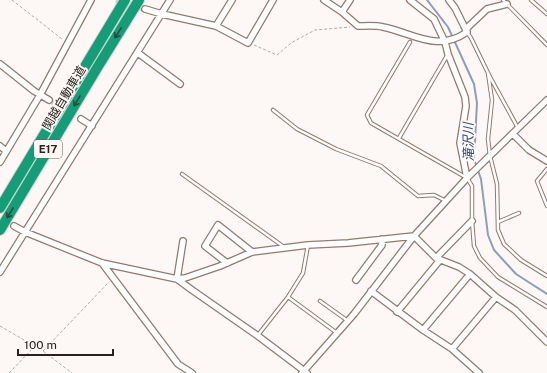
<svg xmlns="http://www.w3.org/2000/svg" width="547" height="373" viewBox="0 0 547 373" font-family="'Public Sans','Noto Sans JP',sans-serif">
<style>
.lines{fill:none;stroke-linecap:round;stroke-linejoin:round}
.stream{stroke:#8c9eba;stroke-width:2}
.street-tunnel{stroke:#d3cdca;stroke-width:5.5;stroke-dasharray:5.5 3;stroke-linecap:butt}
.lane-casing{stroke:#917a6f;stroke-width:4.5}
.street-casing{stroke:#917a6f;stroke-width:8}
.highway-casing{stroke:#d5d3d2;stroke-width:12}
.path{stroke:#b1aba7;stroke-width:1;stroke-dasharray:3 2;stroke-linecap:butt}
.lane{stroke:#fff;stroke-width:2.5}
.street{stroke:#fff;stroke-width:5.5}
.highway{stroke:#159d78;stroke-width:10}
.oneway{stroke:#234d3e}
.labels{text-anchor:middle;stroke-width:4;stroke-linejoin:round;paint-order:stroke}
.shield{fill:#fdf8f5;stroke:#6a625e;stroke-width:1}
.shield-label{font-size:11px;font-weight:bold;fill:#2b221e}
.street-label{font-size:12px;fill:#2b221e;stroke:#fdf8f5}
.water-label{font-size:13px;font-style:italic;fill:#334b75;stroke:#fdf8f5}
</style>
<rect width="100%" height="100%" fill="#fdf8f5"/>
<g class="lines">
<path class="stream" d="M427,0L448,27L474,84L477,103L474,159L481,179L488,235L494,250L516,274L547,294"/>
<path class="street-tunnel" d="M116,0L145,9
M49,100L81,119"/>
<defs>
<path id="lane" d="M503,0L547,45
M531,0L547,14
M467,32L471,38L490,77L518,128
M410,42L367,115L371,123L467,178L472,186V221L474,246L480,258L498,277L547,307
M488,73L492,100L488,139L490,156L497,184L498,230L504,244L521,260L547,276
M273,110L297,129L336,149L381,166L418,196L434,195L446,201
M399,138L448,54
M547,169L537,181L547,206
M182,174L284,247
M498,222L519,213
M288,297L337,333
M320,301L348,321
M258,335L288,297L303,273L308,245"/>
<path id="street" d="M324,0L342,12L350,0
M410,0L434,19L445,42L448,54L465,97L466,106L460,143L467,178
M145,9L162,14L216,26L248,43L273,0
M342,12L358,26C366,26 375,25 383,27C413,33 437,53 467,32L455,8L449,0
M216,26L232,0
M466,31L468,27L487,9L507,4
M138,53L180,84
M0,64L34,91L49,100
M81,119L92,126
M513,134L529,150L547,161
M0,146L6,151
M0,162L40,95L91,0
M14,226L25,232L102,263L177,279L185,278L220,266L252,252L308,245L348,243L414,236L436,258L459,267L470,274L496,297L515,310L547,342
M183,241L177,279L192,290L258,336L307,373
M436,258L472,221
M102,263L178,364L192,373
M227,263L205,246L218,225L252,252
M0,272L170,0
M356,280L382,245V239
M371,291L423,330L452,349L479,373
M397,312L440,260
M423,330L470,274
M452,349L496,297
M302,373L354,314L414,236L467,178L547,100"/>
<path id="highway" d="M0,208L125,0
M0,230L97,68L139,0"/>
</defs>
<use href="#lane" class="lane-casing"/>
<use href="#street" class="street-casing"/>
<use href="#highway" class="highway-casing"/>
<path class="path" d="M12,0L62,39
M254,45L277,55L291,43L315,30L350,27
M0,326L43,351L72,373
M43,351L109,282
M9,373L34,347"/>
<use href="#lane" class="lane"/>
<use href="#street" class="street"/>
<use href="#highway" class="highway"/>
</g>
<defs><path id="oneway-shaft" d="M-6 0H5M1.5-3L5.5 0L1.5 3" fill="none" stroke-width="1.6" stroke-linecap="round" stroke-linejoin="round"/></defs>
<g class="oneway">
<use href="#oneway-shaft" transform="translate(118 33) rotate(122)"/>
<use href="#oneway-shaft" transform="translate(77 101) rotate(121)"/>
<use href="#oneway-shaft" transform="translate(10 213) rotate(121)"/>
</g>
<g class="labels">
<rect class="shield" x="34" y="140" width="28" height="18" rx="3"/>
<g class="shield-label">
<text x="48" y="153">E17</text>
</g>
<g class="street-label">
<text transform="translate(64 98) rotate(-59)" y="4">関越自動車道</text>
</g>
<g class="water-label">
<text transform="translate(468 142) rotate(-91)" y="5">滝沢川</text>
</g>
</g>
<path d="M18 349v6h95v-6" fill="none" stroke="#2b221e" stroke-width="2"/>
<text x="24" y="349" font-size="12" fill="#2b221e" stroke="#fdf8f5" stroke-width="3" paint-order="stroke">100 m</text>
</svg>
